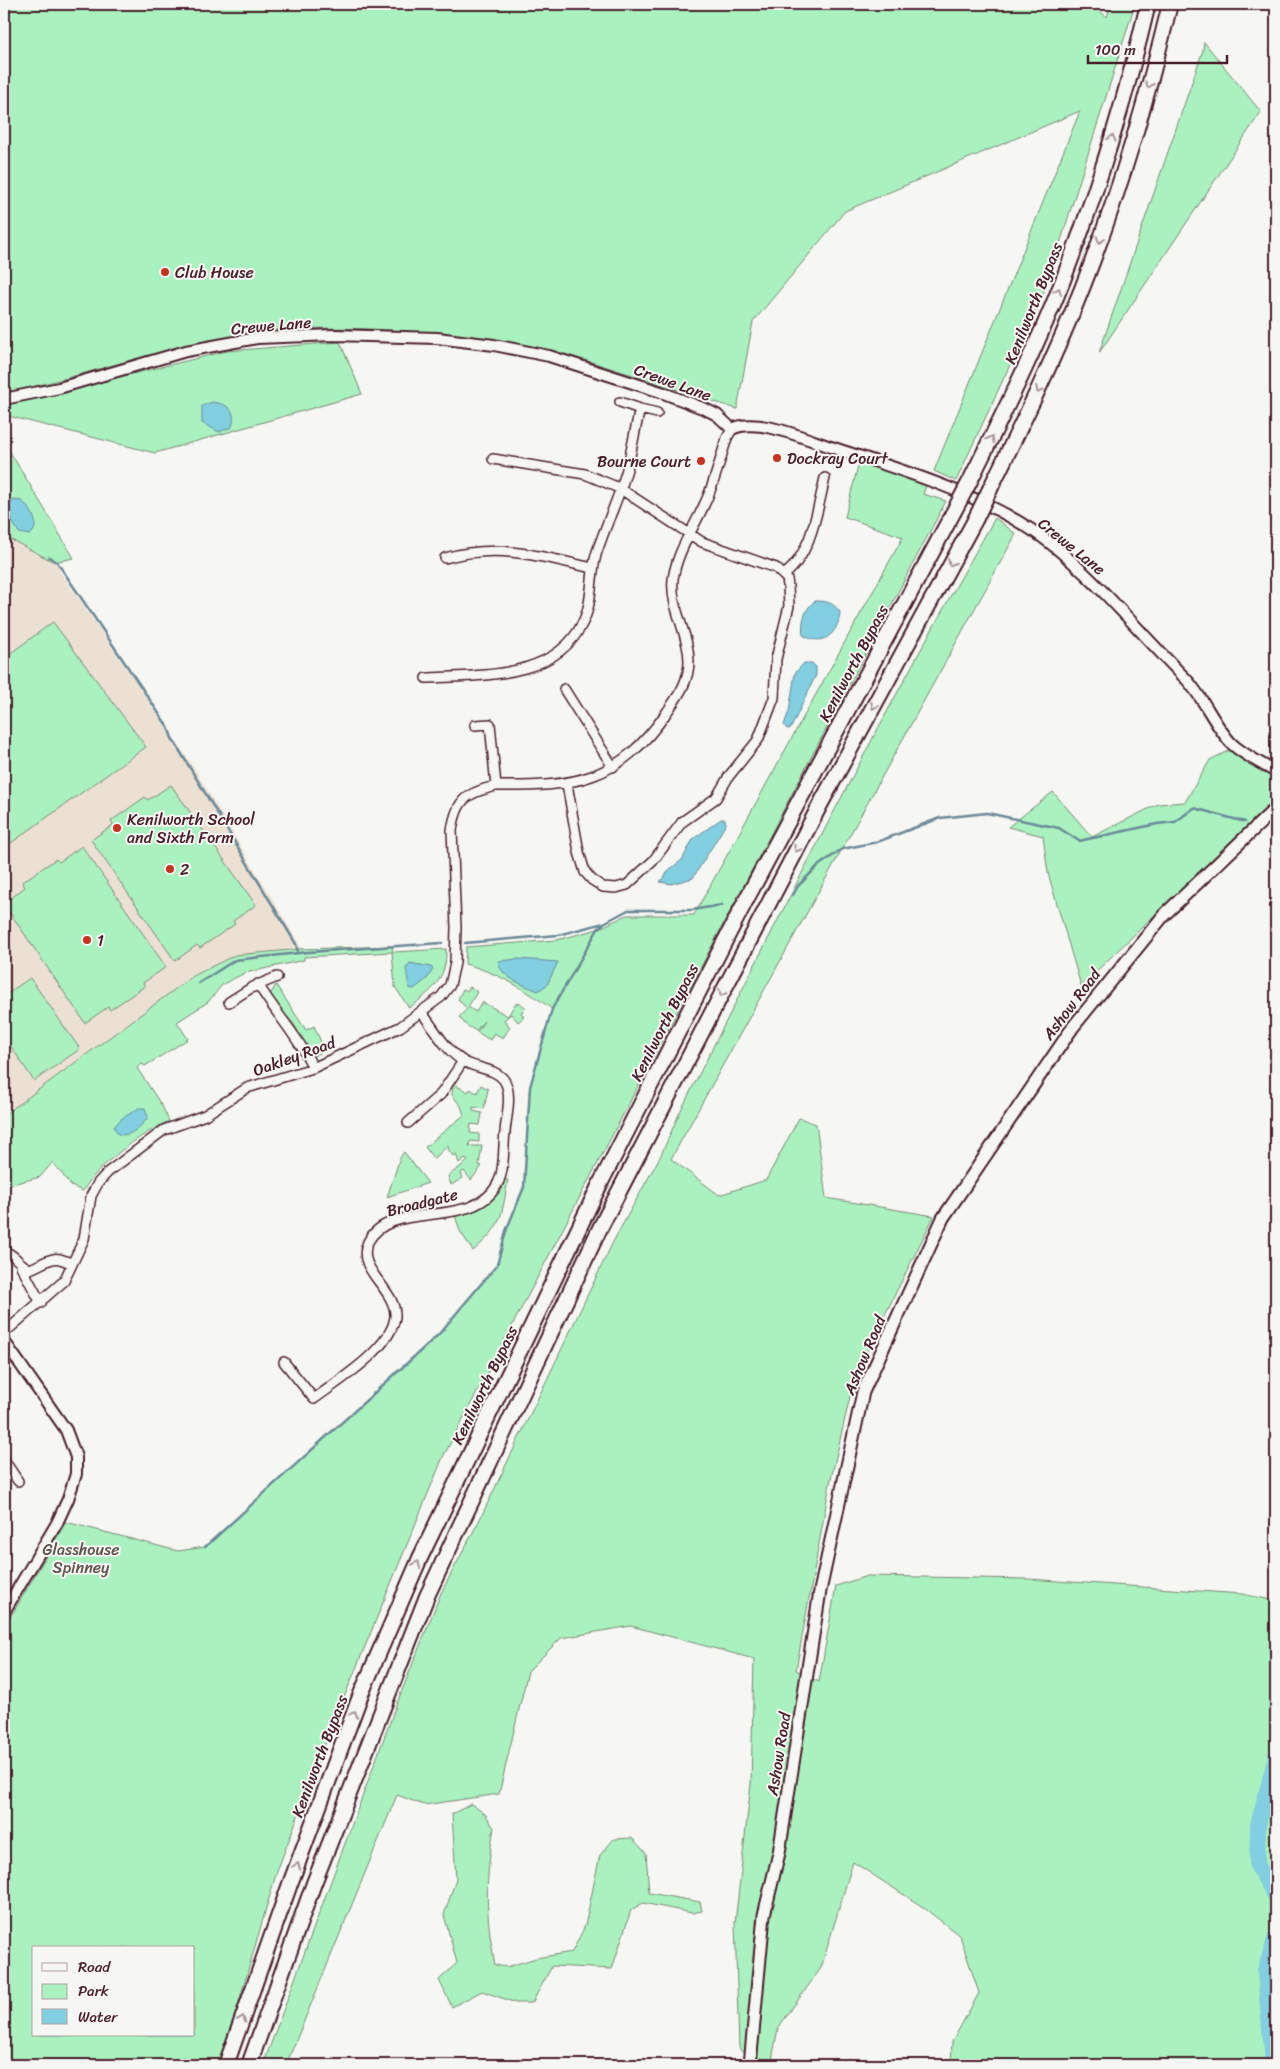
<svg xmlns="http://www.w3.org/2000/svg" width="1280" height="2069" viewBox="0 0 1280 2069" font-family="Sriracha,sans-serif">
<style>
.built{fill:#ece0d2}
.green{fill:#a9f2bf;stroke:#7a8875;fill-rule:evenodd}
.water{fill:#81cfe0;stroke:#6b8998}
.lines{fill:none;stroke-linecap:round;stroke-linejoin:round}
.stream{stroke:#6b8998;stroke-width:2.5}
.river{stroke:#81cfe0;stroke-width:16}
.minor-casing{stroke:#4a1f2b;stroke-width:12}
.tertiary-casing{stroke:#4a1f2b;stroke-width:14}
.secondary-casing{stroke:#4a1f2b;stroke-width:15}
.trunk-casing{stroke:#4a1f2b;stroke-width:18}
.minor{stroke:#f6f6f2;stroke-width:9}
.tertiary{stroke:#f6f6f2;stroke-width:10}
.secondary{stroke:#f6f6f2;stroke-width:11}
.trunk{stroke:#f6f6f2;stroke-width:14}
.trunk-bridge-casing{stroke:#4a1f2b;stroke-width:18;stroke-linecap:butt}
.trunk-bridge{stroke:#f6f6f2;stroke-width:14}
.oneway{stroke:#a99598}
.poi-dot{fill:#c8321e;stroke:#f6f6f2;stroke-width:2}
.labels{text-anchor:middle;stroke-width:4;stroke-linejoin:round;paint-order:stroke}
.poi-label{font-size:16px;fill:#4a1f2b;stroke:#f6f6f2;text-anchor:start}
.street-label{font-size:16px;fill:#4a1f2b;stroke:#f6f6f2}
.park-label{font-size:16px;fill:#625450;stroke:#f6f6f2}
</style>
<rect width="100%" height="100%" fill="#f6f6f2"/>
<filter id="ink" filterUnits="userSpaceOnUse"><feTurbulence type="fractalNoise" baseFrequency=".02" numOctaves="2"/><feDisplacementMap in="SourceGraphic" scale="10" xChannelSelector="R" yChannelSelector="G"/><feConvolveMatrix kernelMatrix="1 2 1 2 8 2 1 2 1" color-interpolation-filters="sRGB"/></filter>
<g filter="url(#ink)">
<path class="built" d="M4,536L54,562L194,768L302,949L235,955L193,976L4,1115Z"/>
<path class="green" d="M4,4H1091L1107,17L1111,4H1135L1047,285L956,481L934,471L1080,111L845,211L753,322L737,409C676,390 615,368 553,351C519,342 484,339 449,335C380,328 307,324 238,335C159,348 83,377 4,393Z
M1204,42L1261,112L1099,353L1203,50Z
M340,342L362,394L155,453L4,415V405L227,351Z
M4,442L74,558L54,562L4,536Z
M859,462L926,486L923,494L946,501L443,1457L329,1734L276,1874L236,2012L217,2065H4V1628L66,1522L178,1551L205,1547L439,1334L497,1265L506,1231L524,1187L530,1087L552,1009C525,989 498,973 465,964L466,947L557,940L598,929L627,915H694L903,537L845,517ZM34,1948H194V2035H34Z
M995,518L1016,534L671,1159L719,1195L766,1180L799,1118L816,1124L826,1198L934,1216L855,1375L830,1483L796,1670L819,1682L836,1586L867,1576L1029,1579L1242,1594L1276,1601V2065H1123L1118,2060L1107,2065H951L952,2042L979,1993L960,1936L923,1907L853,1862L821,1968L778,2028L771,2065H752L739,2048L735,1923L751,1784L754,1659L631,1626L561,1638L528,1671L499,1794L424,1805L397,1795L286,2065H263L397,1703L441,1593L481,1517L613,1242L661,1155L679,1114C781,913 882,713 995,518Z
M53,622L146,747L4,848V658Z
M1230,750L1275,775L1276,798L1081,986L1048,873L1043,836L1008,827L1053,792L1092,837L1158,804L1185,802L1210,760Z
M171,785L256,905L233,921L235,924L200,948L197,945L175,961L91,840L113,825L111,821L145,797L148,800Z
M82,846L166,967L143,983L145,986L110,1010L108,1007L85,1023L4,904L25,887L22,882L56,859L59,862Z
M392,946L393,952L446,949C447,979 432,991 409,1008L395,987L392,952L304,957V960L245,973L223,984L208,1002L177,1022L188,1039L145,1066L142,1064L137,1068L162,1106L169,1121C141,1134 98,1164 83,1191L71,1186L53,1162L40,1177L4,1186V1115L193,976L235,955L302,949Z
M30,978L80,1049L34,1081L4,1036V996Z
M276,985L306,1030L314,1026L325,1051L311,1057L294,1024L271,998V993Z
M470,987L477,992L468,1007L476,1012L482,1002L508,1016L515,1004L520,1003L526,1008L521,1013L524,1017L518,1022L511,1014L504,1020L510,1027L503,1038L494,1033L490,1040L477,1032L484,1021L476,1031L466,1025L459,1017L467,1009L458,999L463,989L467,991Z
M453,1084L468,1092L470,1089L477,1093L481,1085L488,1089L484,1109L473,1107V1111L482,1113L480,1125L471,1124L470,1133L479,1134V1142L470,1141L469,1146H482L479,1165L482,1166L471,1180L464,1171L461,1173L463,1178L451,1185L448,1176L468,1161L465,1158L459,1163L456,1154L453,1156L448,1149V1145L434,1159L425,1147L464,1115L461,1106L452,1095Z
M404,1152L428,1183L387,1197L400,1158Z
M499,1179L508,1180C501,1218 503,1225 473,1251L460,1231L454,1212L479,1202Z
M471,1804L485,1814L494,1828C485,1878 485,1915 495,1965L507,1967L536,1958L572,1952L585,1926L600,1855L614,1839L632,1838L646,1853L649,1893L700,1902L702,1911L692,1913L643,1903L631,1910L612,1969L552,1966L532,2003H516L482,1991L452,2007L439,1980L457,1963L444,1915L456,1879L452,1814Z"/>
<path class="water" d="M212,402C228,404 237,410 232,427L219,432L202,423V406Z
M14,500L22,501C31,509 42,525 30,535L19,533L12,521L9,506Z
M815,601C826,601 833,602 840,612C839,633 823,648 803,635C801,623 804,609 815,601Z
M804,663H812L816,667V675L791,728L787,729L784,725L789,711L795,673Z
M721,819H725L726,824L693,878L671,884L660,882L670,869L682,860L693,839Z
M519,959L558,962L547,985L538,991C524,985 500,978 498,961Z
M410,963L431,967L433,969L427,979L414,989L409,988L406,968Z
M139,1108H145L148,1117C142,1126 130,1138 118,1134L114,1127L121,1119Z"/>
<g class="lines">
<path class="stream" d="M49,557L57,562L168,727L172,738L296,944L298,953
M1274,831H1276
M793,895L798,886L818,866L842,849L877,842L940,818L987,813L1059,828L1079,841L1157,824L1175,822L1194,808L1245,822
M465,943L558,935L604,923L628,910H692L722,905
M199,983L235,960L308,952L442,943
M205,1547L439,1334L497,1265L506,1231L524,1187L530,1087L552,1009L598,929L604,923"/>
<path class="river" d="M1276,1757L1258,1825L1257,1865L1276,1897
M1273,2065L1265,1971L1276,1937"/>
<defs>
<path id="minor" d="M640,409L657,413
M493,459L585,474L619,488L702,542L776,568L787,579L788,586L789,606L776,659L774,698L758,740L729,776L716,798L682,822L653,861L627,885L616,888L603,887L592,880L585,872L579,852L567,784
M445,558C498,543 541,556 592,568
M784,575C812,554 817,510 825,478
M426,678C480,675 556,680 583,622C593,602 590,577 596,555C605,526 619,498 627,469C632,449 635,429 640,409L620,402
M564,689L613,767
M475,725L490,724L496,786
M258,984C275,1013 299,1037 313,1068
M229,1002L251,988L277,977
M408,1123L441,1094L463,1061
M4,1251C15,1254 19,1265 30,1269C50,1261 51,1253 72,1264
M21,1266L41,1303
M4,1333L64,1281L84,1239L91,1196L98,1183L108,1172L164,1130L205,1115L247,1088L313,1068L400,1027L441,997L450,985L455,963L456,927L452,830C457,799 466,793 496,786C574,787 619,782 667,712C678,696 689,682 689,661C689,633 670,608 673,579C677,551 694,528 705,503C715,482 720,459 727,438L732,429
M284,1362L314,1399C338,1381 391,1349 395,1317C397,1289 354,1269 368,1242C391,1197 476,1233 499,1181C505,1167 503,1147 505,1132C506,1117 513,1094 504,1080C495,1068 476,1069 463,1061C446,1051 434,1028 422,1013
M4,1460L18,1481"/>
<path id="tertiary" d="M4,399L59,388L186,351L257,338L334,335L437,338L494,345L549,356L661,392L705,409L717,415L732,429C757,416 808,440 834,448C905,471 991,497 1050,543C1100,583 1141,634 1186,679C1204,698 1214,725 1232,744C1244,755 1262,764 1276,772
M4,1341L66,1430L76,1457V1474L68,1499L57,1523L4,1612"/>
<path id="secondary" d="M750,2065L764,1915L779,1853L820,1591L863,1392L943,1218L1073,1027L1164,915L1276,808"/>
<path id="trunk" d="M969,483C1002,416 1036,349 1063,280C1098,190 1126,97 1148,4
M990,489C1023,422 1056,355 1083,286C1119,194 1147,100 1170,4
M226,2065L290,1884L361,1694L420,1558L602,1180L746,900L953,513
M249,2065L314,1883L427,1596L600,1228L820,805L975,520"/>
</defs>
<use href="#minor" class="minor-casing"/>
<use href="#tertiary" class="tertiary-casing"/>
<use href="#secondary" class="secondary-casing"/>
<use href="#trunk" class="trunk-casing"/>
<use href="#minor" class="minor"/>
<use href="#tertiary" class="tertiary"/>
<use href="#secondary" class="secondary"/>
<use href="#trunk" class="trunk"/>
<defs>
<path id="trunk-bridge" d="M953,513L969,483
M975,520L990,489"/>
</defs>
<use href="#trunk-bridge" class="trunk-bridge-casing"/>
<use href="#trunk-bridge" class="trunk-bridge"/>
</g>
<defs><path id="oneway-chevron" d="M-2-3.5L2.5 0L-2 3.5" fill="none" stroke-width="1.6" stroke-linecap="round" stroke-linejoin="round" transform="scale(1.25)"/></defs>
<g class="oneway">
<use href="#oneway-chevron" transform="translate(1149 85) rotate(106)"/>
<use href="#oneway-chevron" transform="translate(1112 138) rotate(-74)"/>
<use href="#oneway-chevron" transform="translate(1100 240) rotate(110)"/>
<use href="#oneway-chevron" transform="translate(1058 291) rotate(-67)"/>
<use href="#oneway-chevron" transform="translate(1039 390) rotate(116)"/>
<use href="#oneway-chevron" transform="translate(991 439) rotate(-63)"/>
<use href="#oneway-chevron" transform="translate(951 563) rotate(118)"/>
<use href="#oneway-chevron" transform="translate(874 706) rotate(118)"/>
<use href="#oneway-chevron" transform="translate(797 849) rotate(118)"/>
<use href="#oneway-chevron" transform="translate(722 993) rotate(118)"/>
<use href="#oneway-chevron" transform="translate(417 1564) rotate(-66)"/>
<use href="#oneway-chevron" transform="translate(354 1714) rotate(-69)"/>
<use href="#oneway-chevron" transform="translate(297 1866) rotate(-69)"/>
<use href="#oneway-chevron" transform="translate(242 2019) rotate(-71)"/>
</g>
</g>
<g class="poi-dot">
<circle cx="165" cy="272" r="5"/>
<circle cx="777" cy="458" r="5"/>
<circle cx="701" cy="461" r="5"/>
<circle cx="117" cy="828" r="5"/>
<circle cx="170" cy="869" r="5"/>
<circle cx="87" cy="940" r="5"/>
</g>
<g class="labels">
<g class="poi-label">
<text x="175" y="278">Club House</text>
<text x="787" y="464">Dockray Court</text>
<text x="691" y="467" text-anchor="end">Bourne Court</text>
<text x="127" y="825">Kenilworth School<tspan x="127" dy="18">and Sixth Form</tspan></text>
<text x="180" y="875">2</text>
<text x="97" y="946">1</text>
</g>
<g class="street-label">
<text transform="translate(1033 303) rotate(-68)" y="6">Kenilworth Bypass</text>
<text transform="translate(271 325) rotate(-5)" y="6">Crewe Lane</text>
<text transform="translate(673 382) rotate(20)" y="6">Crewe Lane</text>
<text transform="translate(1072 546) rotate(39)" y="6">Crewe Lane</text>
<text transform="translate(853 663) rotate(-62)" y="6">Kenilworth Bypass</text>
<text transform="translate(1071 1004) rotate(-53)" y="6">Ashow Road</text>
<text transform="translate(664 1022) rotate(-63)" y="6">Kenilworth Bypass</text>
<text transform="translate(294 1056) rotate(-20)" y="6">Oakley Road</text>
<text transform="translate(422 1202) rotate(-14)" y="6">Broadgate</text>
<text transform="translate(864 1355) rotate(-67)" y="6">Ashow Road</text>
<text transform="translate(484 1385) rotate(-64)" y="6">Kenilworth Bypass</text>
<text transform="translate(778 1754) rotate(-81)" y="6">Ashow Road</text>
<text transform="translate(319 1756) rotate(-69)" y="6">Kenilworth Bypass</text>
</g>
<g class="park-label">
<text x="81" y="1555">Glasshouse<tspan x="81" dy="18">Spinney</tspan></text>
</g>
</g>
<rect width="1280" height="2069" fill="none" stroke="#f6f6f2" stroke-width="20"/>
<rect x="10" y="10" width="1260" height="2049" fill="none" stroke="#4a1f2b" stroke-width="2" filter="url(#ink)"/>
<rect x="32" y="1946" width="162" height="90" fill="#f6f6f2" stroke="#b1a0a2"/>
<rect x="42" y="1963" width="25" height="8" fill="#f6f6f2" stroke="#b1a0a2"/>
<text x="78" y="1972" font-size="15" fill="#4a1f2b">Road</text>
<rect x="42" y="1984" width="25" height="15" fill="#a9f2bf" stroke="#b1a0a2"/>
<text x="78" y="1996" font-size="15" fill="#4a1f2b">Park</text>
<rect x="42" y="2009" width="25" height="15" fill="#81cfe0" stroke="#b1a0a2"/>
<text x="78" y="2022" font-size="15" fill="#4a1f2b">Water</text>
<path d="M1088 55v8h139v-8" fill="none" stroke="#4a1f2b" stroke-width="2.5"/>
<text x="1095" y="55" font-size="15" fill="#4a1f2b" stroke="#f6f6f2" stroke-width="4" paint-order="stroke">100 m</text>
</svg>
